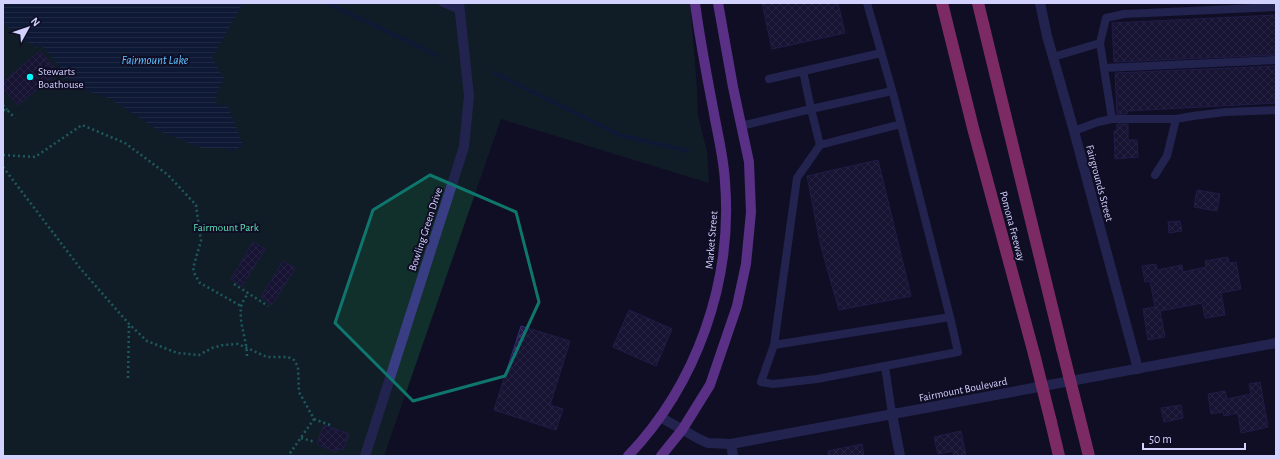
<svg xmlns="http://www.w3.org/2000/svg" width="1279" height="459" viewBox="0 0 1279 459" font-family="'Alegreya Sans',sans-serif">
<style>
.park{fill:#112f2b}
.water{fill:url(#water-rules)}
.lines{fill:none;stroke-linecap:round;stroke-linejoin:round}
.stream{stroke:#0d294a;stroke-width:4}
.building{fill:url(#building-cross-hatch);stroke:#342c72}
.path{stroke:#2eb7a3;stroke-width:2.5;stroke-dasharray:2 3;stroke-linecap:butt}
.service{stroke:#393d84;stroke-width:8}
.minor{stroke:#393d84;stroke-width:10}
.primary{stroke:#b359ff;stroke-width:10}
.motorway{stroke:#ff4db1;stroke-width:12}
.motorway-bridge{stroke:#ff4db1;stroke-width:12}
.marked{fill:none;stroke:#0f766e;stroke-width:3;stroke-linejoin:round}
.poi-dot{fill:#00f9fd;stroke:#100e25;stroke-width:1.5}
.labels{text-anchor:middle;stroke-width:4;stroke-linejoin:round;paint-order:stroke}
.poi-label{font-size:11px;fill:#d3d2ff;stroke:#100e25;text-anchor:start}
.street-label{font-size:11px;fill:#d3d2ff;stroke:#100e25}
.park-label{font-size:11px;fill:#5de0b4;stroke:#100e25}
.water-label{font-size:12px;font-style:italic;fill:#60c3ff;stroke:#100e25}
</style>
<defs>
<pattern id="water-rules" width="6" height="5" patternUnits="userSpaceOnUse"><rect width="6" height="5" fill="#0d294a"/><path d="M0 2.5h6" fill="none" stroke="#2f4765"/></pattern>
<pattern id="building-cross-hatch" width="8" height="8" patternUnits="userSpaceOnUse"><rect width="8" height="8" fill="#201a46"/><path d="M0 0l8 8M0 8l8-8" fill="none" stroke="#403a62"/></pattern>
</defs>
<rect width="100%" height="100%" fill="#100e25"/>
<path class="park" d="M3,3H690L697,90L698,116L707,152L709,183L501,119L384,456H3Z"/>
<path class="water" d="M3,3H243L212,58L224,78L217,93L215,101L220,105L228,106L243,145L233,151L219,148H201L159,131L111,99L85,90L61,75L64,72L41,45L37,48L22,39L3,23Z"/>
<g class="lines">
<path class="stream" d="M328,3L436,55
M494,73L620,135L687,151"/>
</g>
<path class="building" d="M762,3H838L845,33L772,49Z
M1276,15V55L1114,62L1112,23Z
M40,51L58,72L18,105L3,88V82Z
M1276,66V103L1127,111V114H1117L1115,73Z
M1117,124H1128V140H1137L1138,157L1115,159L1114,131H1117Z
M878,160L911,296L839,310L821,247L807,176Z
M1197,190L1220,194L1217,211L1194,207Z
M1180,221L1182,231L1169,233L1168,222Z
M253,242L265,249L242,286L231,279Z
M1228,257L1229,263L1236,262L1241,289L1221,293L1225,315L1205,318L1202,303L1160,311L1165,337L1148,340L1143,309L1155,307L1150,281L1145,282L1142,266L1156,264L1157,270L1182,265L1183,272L1206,267L1205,261Z
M283,261L295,268L272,305L261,297Z
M629,310L672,329L656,366L613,347Z
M521,326L570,341L550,405L563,409L556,430L494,410Z
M1260,382L1268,427L1241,433L1238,413L1224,416L1223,412L1211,414L1208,394L1225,391L1227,399L1251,394L1249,384Z
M1181,405L1183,418L1164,422L1161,408Z
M324,425L349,434L343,450L337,448L336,452L317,444Z
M961,431L966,456H954L953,451L938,454L934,437Z
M862,444L864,456H829L828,451Z"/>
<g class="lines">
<path class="path" d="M3,105L7,110
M3,110H7L15,118
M3,155L35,157L82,125L125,143L168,175L196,205L201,241L193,268L195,275L200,283L241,306
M3,167L80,268L129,324L147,341L177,353L199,355L212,348L223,345L238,344L267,357H288L294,360L298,367L299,392L314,419L288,456
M234,284L268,306
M247,356C247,340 239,324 241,308C241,303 246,297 248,293
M128,378L129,324
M314,419L330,425
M301,438L315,442"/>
<path class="service" d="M443,3L460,10
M1100,43L1106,18L1124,14L1276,7
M1053,57L1100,43L1112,119
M1104,68L1276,60
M803,71L811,109L892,91
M769,79L881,53
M741,126L811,109L820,145L797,178L774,345L950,317L894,97L867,3
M1074,131L1098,122L1112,119H1176L1193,116L1225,112L1276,110
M820,145L901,124
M1155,175L1167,156L1176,119
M774,345L761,382L773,384L817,379L958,352L950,317
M885,366L892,414"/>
<path class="minor" d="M1040,3L1047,36L1074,131L1138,369
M892,414L900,456
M660,417L699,439L708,443L731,444L1276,343
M731,444L733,456
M365,456L464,147L469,96L459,3"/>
<path class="primary" d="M628,456C697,384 733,281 725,182C724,161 719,140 715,119C708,81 700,42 695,3
M661,456L682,430L710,385L737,306L746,264L751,212L749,162L733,87L718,3"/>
<path class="motorway" d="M942,3L973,128L1034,354
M978,3L1062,348
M1079,416L1089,456
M1051,422L1059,456"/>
<path class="motorway-bridge" d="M1062,348L1079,416
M1034,354L1051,422"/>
</g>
<path d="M0 0H1279V459H0ZM430,175L516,212L539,302L505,376L413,401L335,323L373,210Z" fill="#100e25" fill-opacity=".55" fill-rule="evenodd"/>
<path class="marked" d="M430,175L516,212L539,302L505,376L413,401L335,323L373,210Z"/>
<circle class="poi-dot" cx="30" cy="77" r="4"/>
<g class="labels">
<g class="poi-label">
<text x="38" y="75">Stewarts<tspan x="38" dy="13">Boathouse</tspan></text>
</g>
<g class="street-label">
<text transform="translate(1100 183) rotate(75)" y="4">Fairgrounds Street</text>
<text transform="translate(1013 226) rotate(75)" y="4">Pomona Freeway</text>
<text transform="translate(425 229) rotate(-72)" y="4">Bowling Green Drive</text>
<text transform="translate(711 240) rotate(-85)" y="4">Market Street</text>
<text transform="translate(963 389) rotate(-11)" y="4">Fairmount Boulevard</text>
</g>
<g class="park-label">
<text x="226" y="231">Fairmount Park</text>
</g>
<g class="water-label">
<text x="155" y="64">Fairmount Lake</text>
</g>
</g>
<rect width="1279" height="459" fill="none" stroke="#d3d2ff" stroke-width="8"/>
<g transform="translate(28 28) rotate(50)" stroke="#100e25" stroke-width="3" paint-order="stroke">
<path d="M0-3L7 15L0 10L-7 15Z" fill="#d3d2ff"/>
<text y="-6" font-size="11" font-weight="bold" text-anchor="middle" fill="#d3d2ff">N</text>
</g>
<path d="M1143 443v6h102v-6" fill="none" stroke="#d3d2ff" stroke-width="2"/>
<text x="1149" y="443" font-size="12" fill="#d3d2ff" stroke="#100e25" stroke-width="3" paint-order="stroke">50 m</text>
</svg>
